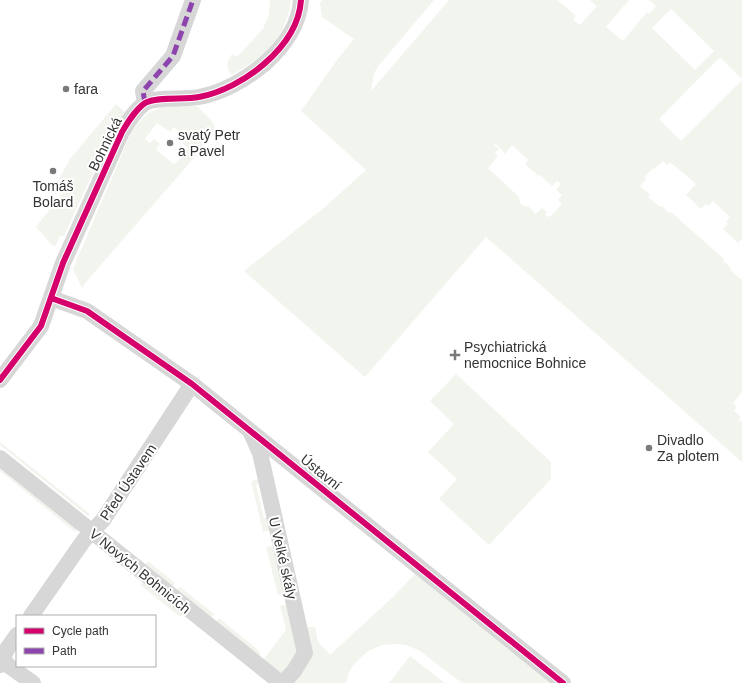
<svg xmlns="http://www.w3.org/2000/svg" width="742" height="683" viewBox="0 0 742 683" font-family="Helvetica,sans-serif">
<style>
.green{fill:#f1f5ed;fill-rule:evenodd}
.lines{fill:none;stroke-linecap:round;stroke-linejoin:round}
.minor{stroke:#d7d7d7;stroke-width:16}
.quiet{stroke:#8e44ad;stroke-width:5;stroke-dasharray:10 5;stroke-linecap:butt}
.cycleway-casing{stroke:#fff;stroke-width:8}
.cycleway{stroke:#d6006c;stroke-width:6}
.poi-dot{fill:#7a7a7a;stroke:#fff;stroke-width:1.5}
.labels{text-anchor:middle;stroke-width:4;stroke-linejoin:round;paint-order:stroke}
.poi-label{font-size:14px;fill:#333;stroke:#fff;text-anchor:start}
.street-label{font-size:14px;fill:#333;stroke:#fff}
</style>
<rect width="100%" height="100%" fill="#fff"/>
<path class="green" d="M270,0H291C286,39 264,57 232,75C225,68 227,61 232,54L237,57L263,29L269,14Z
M322,0H434L380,64L374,73L371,91L449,0H557L576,16L573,20L580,25L597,6L590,0H629L606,27L623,41L647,12L649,14L656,6L649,0H742V79L720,57L659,119L681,141L742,80V239L738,243L723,229L728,224L726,222L730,217L713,201L708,206L706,204L701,209L686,195L696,184L670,162L667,165L663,161L654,169L653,168L644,178L646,179L640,186L650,195L648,197L660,207L662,206L669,213L671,212L724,259L723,261L731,268L730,270L742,280V392L733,403L737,407L734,411L741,417L739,419L742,422V462L486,237L365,377L244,271L325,207L366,170L301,111L337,60L354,39L322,17L320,3ZM671,9L714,51L695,70L652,28ZM496,144L505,154L512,145L528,160L525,164L539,176L540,175L552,186L557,181L561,184L556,190L562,195L558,200L562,204L551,216L548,217L545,214L547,212L542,208L536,214L528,206L525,207L520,203L519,197L488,168L498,156L495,153L499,149L494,145Z
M116,104L125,112L112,131L114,133L90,179L64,236H60L56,245L53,246L36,227L69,184L59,179L70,159Z
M171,106H197L211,120L215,127L199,152L86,282L82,288L73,269L131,133L139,122L148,113L163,107ZM157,123L170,132L174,127L185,137L181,142L188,148L185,154L174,164L156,150L160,144L154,139L150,143L145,139Z
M456,374L551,462V479L489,545L439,499L457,479L428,452L454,424L430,401Z
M0,442L90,514L88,516L0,445Z
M0,467L77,529L75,532L0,471Z
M260,479L261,483L256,485L264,518L269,517L272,530L263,532L251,481Z
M276,545L287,593L278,595L266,547Z
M148,561L175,583L172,586L145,565Z
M415,574L551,683H462L420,651L406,645L397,644L382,645L367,652L354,664L349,672L346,683H291L306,627H315L318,642L330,655L394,596Z
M143,582L183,614L180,617L140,585Z
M180,587L214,614L211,618L177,590Z
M289,604L299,650L283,673L278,672L263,660L286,630L280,606Z
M219,618L259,651L260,653V657L216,622Z
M410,656L445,683H389Z"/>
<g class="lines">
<path class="minor" d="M145,103L143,91L173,56L193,0
M51,298L87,311L192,384L563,683
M0,380L41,326L63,263L122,132C128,122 135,110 145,103C157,96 184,100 199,97C242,89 298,47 301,0
M250,431L260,453L305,653L294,671L283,683
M0,458L281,683
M31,616L84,540L103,520L192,384
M0,656L9,666L33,683
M0,665L7,649L17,635"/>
<path class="quiet" d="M145,103L143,91L173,56L193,0"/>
<defs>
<path id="cycleway" d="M51,298L87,311L192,384L563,683
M0,380L41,326L63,263L122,132C128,122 135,110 145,103C157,96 184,100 199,97C242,89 298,47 301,0"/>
</defs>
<use href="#cycleway" class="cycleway-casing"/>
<use href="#cycleway" class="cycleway"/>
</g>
<g class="poi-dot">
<circle cx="66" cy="89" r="4"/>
<circle cx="170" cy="143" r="4"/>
<circle cx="53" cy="171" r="4"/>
<path d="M453 349h4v4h4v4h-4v4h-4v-4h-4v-4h4z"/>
<circle cx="649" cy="448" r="4"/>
</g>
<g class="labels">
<g class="poi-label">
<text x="74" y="94">fara</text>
<text x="178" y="140">svatý Petr<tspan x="178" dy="16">a Pavel</tspan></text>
<text x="53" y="191" text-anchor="middle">Tomáš<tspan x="53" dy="16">Bolard</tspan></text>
<text x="464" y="352">Psychiatrická<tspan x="464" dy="16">nemocnice Bohnice</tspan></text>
<text x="657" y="445">Divadlo<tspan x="657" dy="16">Za plotem</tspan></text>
</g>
<g class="street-label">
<text transform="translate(105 144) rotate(-64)" y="5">Bohnická</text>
<text transform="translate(321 472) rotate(39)" y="5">Ústavní</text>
<text transform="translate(128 482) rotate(-56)" y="5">Před Ústavem</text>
<text transform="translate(283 558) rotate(77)" y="5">U Velké skály</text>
<text transform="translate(140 571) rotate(39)" y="5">V Nových Bohnicích</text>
</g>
</g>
<rect x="16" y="615" width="140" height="52" fill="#ffffff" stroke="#adadad"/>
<rect x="24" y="628" width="20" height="6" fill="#d6006c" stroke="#adadad"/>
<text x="52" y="635" font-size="12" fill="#333333">Cycle path</text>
<rect x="24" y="648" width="20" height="6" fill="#8e44ad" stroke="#adadad"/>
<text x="52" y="655" font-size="12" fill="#333333">Path</text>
</svg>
